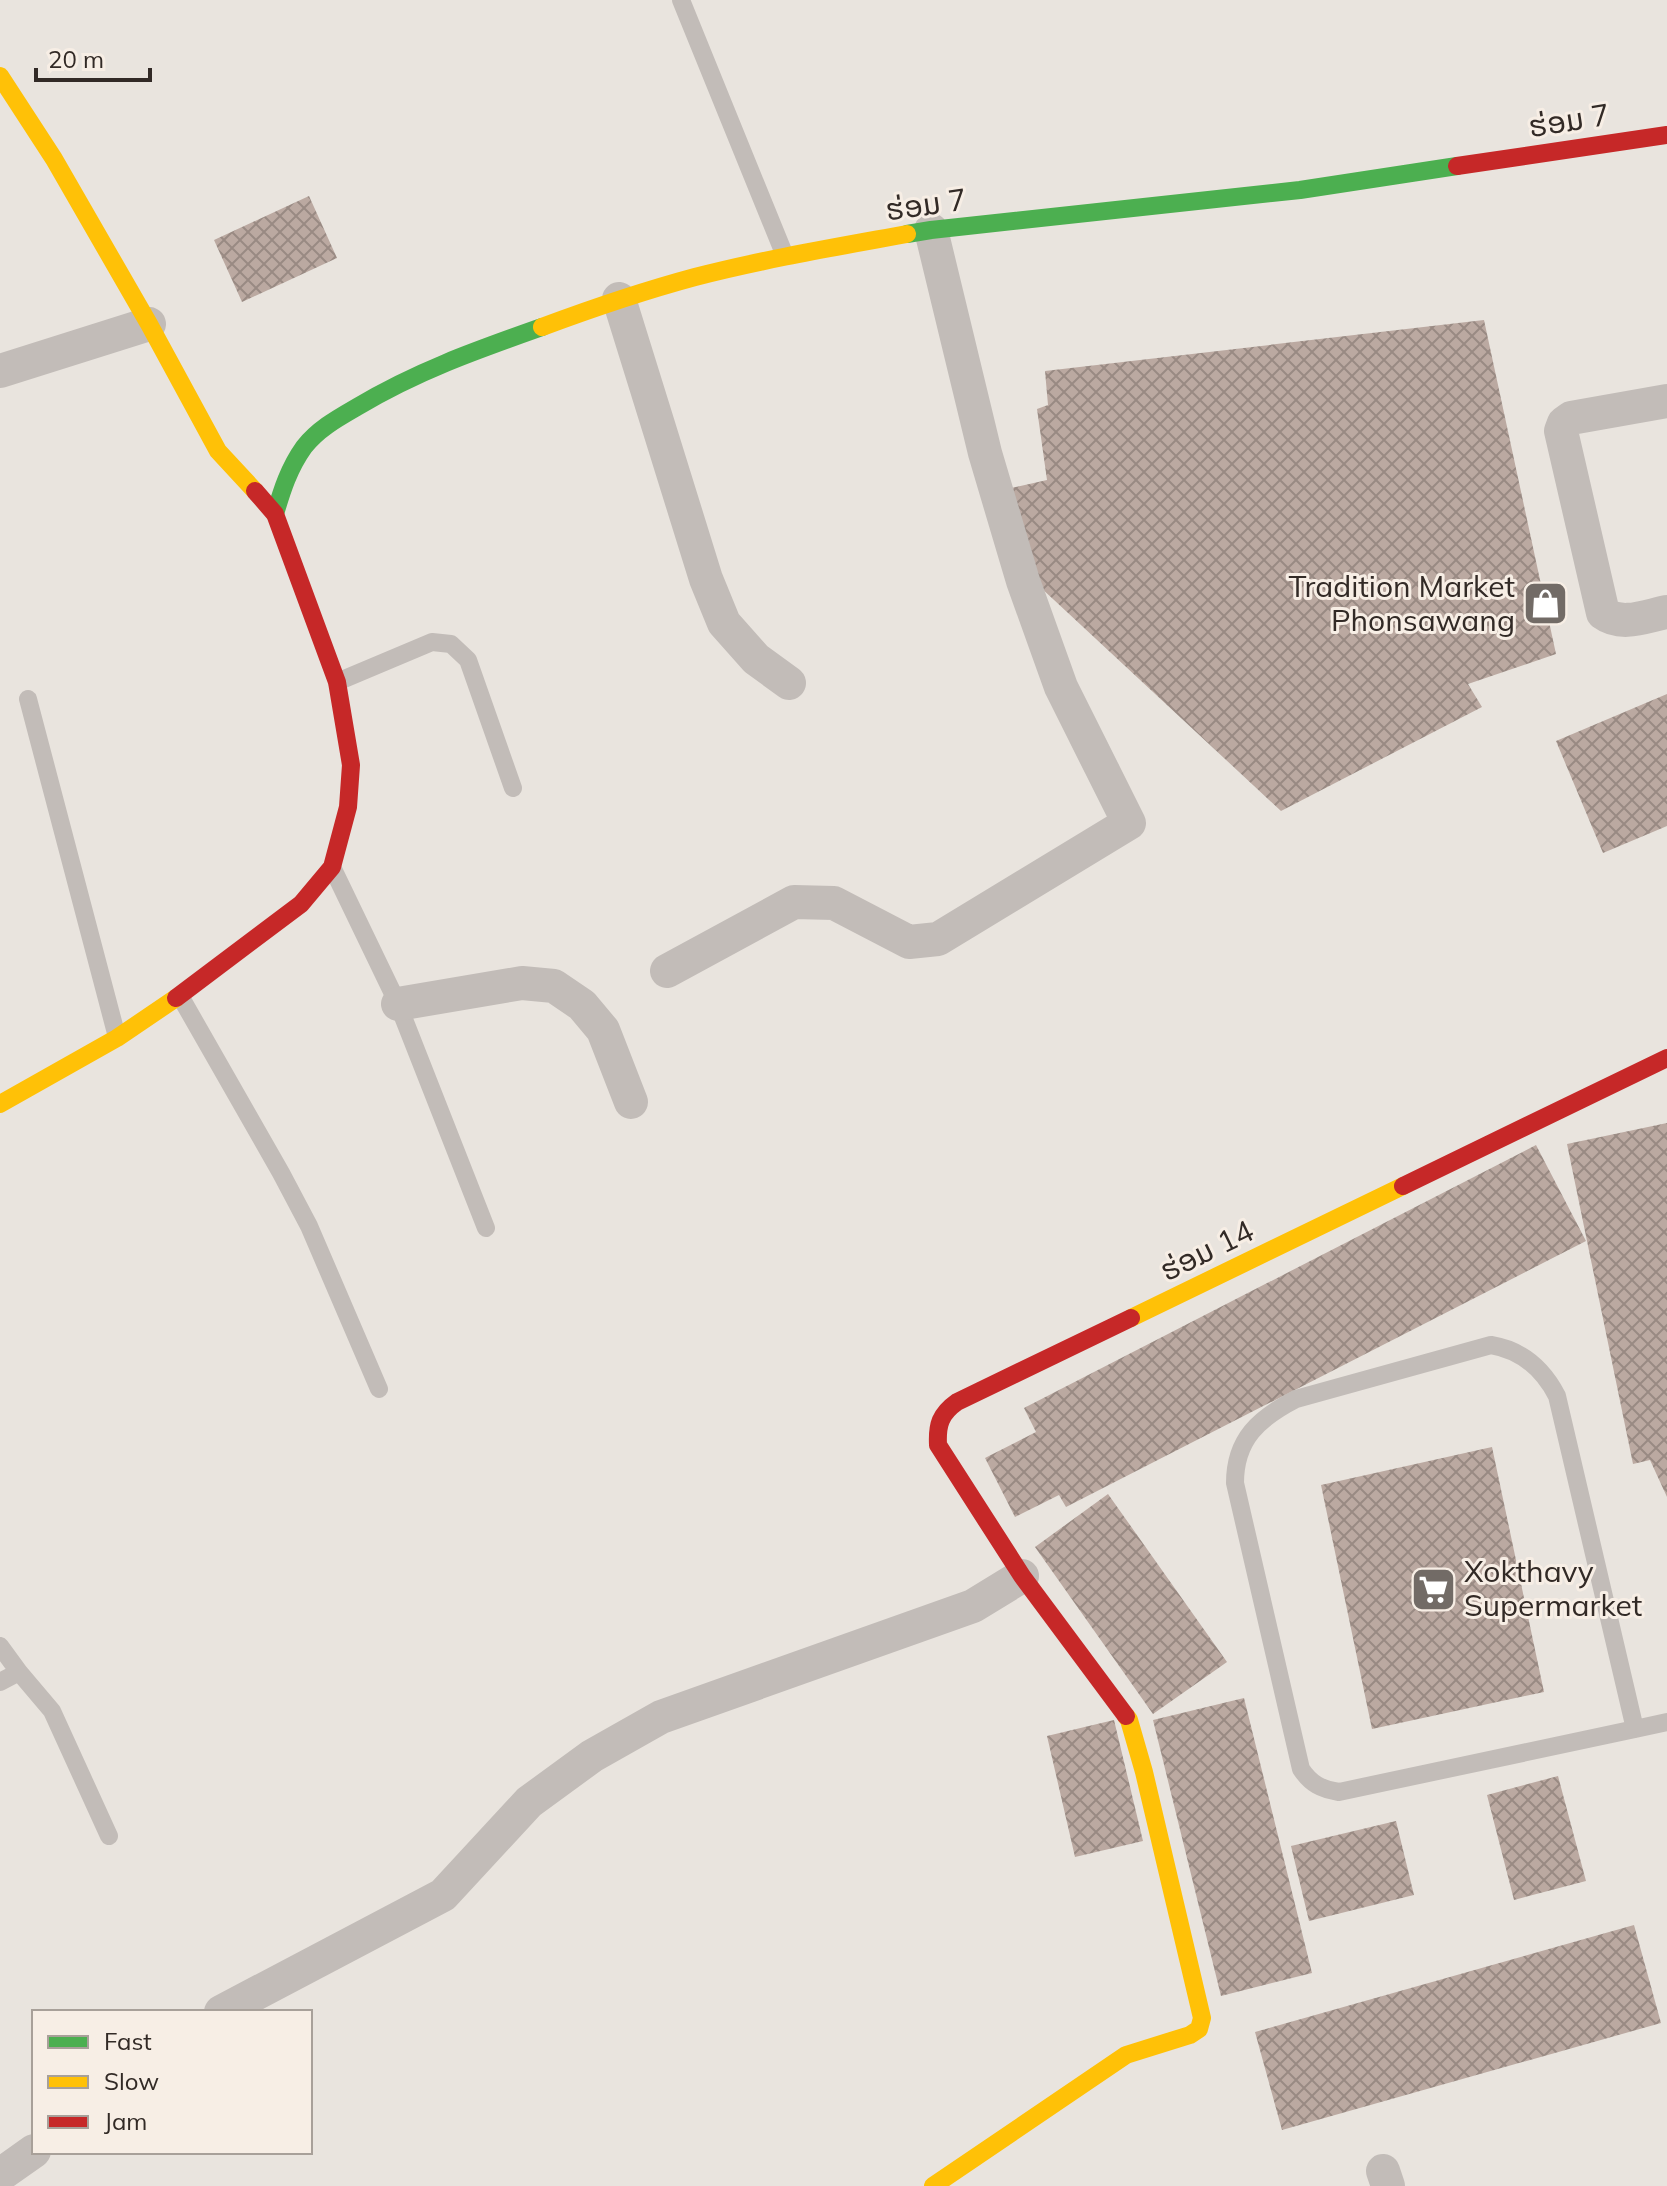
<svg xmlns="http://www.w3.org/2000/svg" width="1667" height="2186" viewBox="0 0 1667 2186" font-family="Mulish,'Noto Sans Lao',sans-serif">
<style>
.building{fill:url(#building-cross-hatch)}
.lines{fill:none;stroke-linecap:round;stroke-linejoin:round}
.lane{stroke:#c2bcb8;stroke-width:18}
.street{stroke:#c2bcb8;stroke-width:34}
.fast{stroke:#4caf50;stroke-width:18}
.slow{stroke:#ffc107;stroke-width:18}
.jam{stroke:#c62828;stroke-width:18}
.labels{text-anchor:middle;stroke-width:6;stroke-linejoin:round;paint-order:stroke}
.street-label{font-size:30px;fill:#322a26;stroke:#f7eee5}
.poi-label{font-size:30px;fill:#322a26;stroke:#f7eee5;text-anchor:end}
</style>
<defs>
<pattern id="building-cross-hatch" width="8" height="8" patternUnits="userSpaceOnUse" patternTransform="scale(2)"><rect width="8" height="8" fill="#bba9a1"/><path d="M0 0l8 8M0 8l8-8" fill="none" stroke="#998a83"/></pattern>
</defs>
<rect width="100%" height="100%" fill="#e9e4de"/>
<path class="building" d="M309,196L337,258L242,302L214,240Z
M1484,320L1556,654L1468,684L1482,707L1281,811L1039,586L1007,489L1047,480L1037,409L1048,405L1045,371Z
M1667,694V826L1603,853L1556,741Z
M1667,1123V1497L1650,1460L1633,1464L1567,1144Z
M1536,1145L1586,1241L1066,1507L1059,1495L1015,1517L985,1458L1036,1432L1024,1408Z
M1492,1447L1544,1692L1372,1729L1321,1485Z
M1108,1494L1227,1662L1153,1714L1035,1547Z
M1244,1698L1312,1973L1221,1996L1153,1720Z
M1114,1720L1143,1841L1075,1857L1047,1736Z
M1558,1776L1586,1881L1514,1900L1487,1795Z
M1396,1821L1414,1895L1309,1921L1291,1846Z
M1634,1925L1661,2023L1282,2130L1255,2032Z"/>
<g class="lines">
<path class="lane" d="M681,0L785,256
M337,682L432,642L451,644L468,660L513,788
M28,699L117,1037
M332,867L398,1004L486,1228
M180,996L281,1173L309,1226L379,1389
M0,1646L19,1672
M0,1682L19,1672L52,1711L109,1836
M1635,1729L1557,1396C1543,1369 1521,1350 1491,1345L1296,1399C1259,1418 1235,1439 1235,1483L1301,1769C1311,1784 1321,1789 1339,1792L1635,1729L1667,1722"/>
<path class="street" d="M619,299L706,579L724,623L756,659L789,683
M0,371L149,324
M1667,401L1571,418L1564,423L1561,431L1603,613C1622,627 1646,616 1667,612
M667,971L794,902L834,903L909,942L938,939L1129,823L1061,687L1023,581L985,453L931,230
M398,1004L522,983L554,986L582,1005L603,1030L631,1102
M221,2012L443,1895L529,1802L592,1756L661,1717L973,1606L1022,1576
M1383,2171L1388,2186
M0,2175L34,2151"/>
<path class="fast" d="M907,234L931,230L1300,190L1457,166
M275,514C282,490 289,468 304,447C318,429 338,418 357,407C417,371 477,350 542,327"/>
<path class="slow" d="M0,76L54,159L149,324L218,451L255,491
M542,327C593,308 643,291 695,277C765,259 836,247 907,234
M0,1104L117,1038L176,998
M1131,1318L1403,1186
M933,2186L1126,2055L1190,2035L1199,2029L1202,2018L1144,1772L1129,1720L1126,1716"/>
<path class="jam" d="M1457,166L1667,135
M176,998L301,904L332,867L348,807L351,765L337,682L275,514L255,491
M1403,1186L1667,1058
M1126,1716L1022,1576L938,1445C937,1425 940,1414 957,1402L1131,1318"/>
</g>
<defs>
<symbol id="shop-square" viewBox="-11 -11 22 22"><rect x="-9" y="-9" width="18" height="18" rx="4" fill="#726b66" stroke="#f7eee5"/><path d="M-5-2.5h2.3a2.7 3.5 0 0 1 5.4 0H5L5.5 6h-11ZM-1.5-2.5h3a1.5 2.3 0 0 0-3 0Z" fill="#fff"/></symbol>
<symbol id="supermarket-square" viewBox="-11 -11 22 22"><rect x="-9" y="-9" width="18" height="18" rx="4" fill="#726b66" stroke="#f7eee5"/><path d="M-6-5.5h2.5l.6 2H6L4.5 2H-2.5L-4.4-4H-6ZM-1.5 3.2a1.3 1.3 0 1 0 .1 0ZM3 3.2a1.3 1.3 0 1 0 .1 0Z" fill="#fff"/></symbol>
</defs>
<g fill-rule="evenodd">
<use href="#shop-square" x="1520" y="578" width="51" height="51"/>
<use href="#supermarket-square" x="1408" y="1564" width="51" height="51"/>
</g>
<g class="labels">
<g class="street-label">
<text transform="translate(1569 121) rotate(-9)" y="10">ຮ່ອມ 7</text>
<text transform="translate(926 205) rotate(-8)" y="10">ຮ່ອມ 7</text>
<text transform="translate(1207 1251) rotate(-26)" y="10">ຮ່ອມ 14</text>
</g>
<g class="poi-label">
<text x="1515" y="597">Tradition Market<tspan x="1515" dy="34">Phonsawang</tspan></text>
<text x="1464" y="1582" text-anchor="start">Xokthavy<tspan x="1464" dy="34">Supermarket</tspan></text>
</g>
</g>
<rect x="32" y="2010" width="280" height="144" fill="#f7eee5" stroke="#a8a099" stroke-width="2"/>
<rect x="48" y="2036" width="40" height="12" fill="#4caf50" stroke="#a8a099" stroke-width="2"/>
<text x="104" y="2050" font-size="24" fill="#322a26">Fast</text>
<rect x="48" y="2076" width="40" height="12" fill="#ffc107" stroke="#a8a099" stroke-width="2"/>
<text x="104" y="2090" font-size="24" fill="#322a26">Slow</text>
<rect x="48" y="2116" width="40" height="12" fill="#c62828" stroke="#a8a099" stroke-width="2"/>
<text x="104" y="2130" font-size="24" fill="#322a26">Jam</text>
<path d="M36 68v12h114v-12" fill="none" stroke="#322a26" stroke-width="4"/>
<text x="48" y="68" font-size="24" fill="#322a26" stroke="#f7eee5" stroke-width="6" paint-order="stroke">20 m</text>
</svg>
